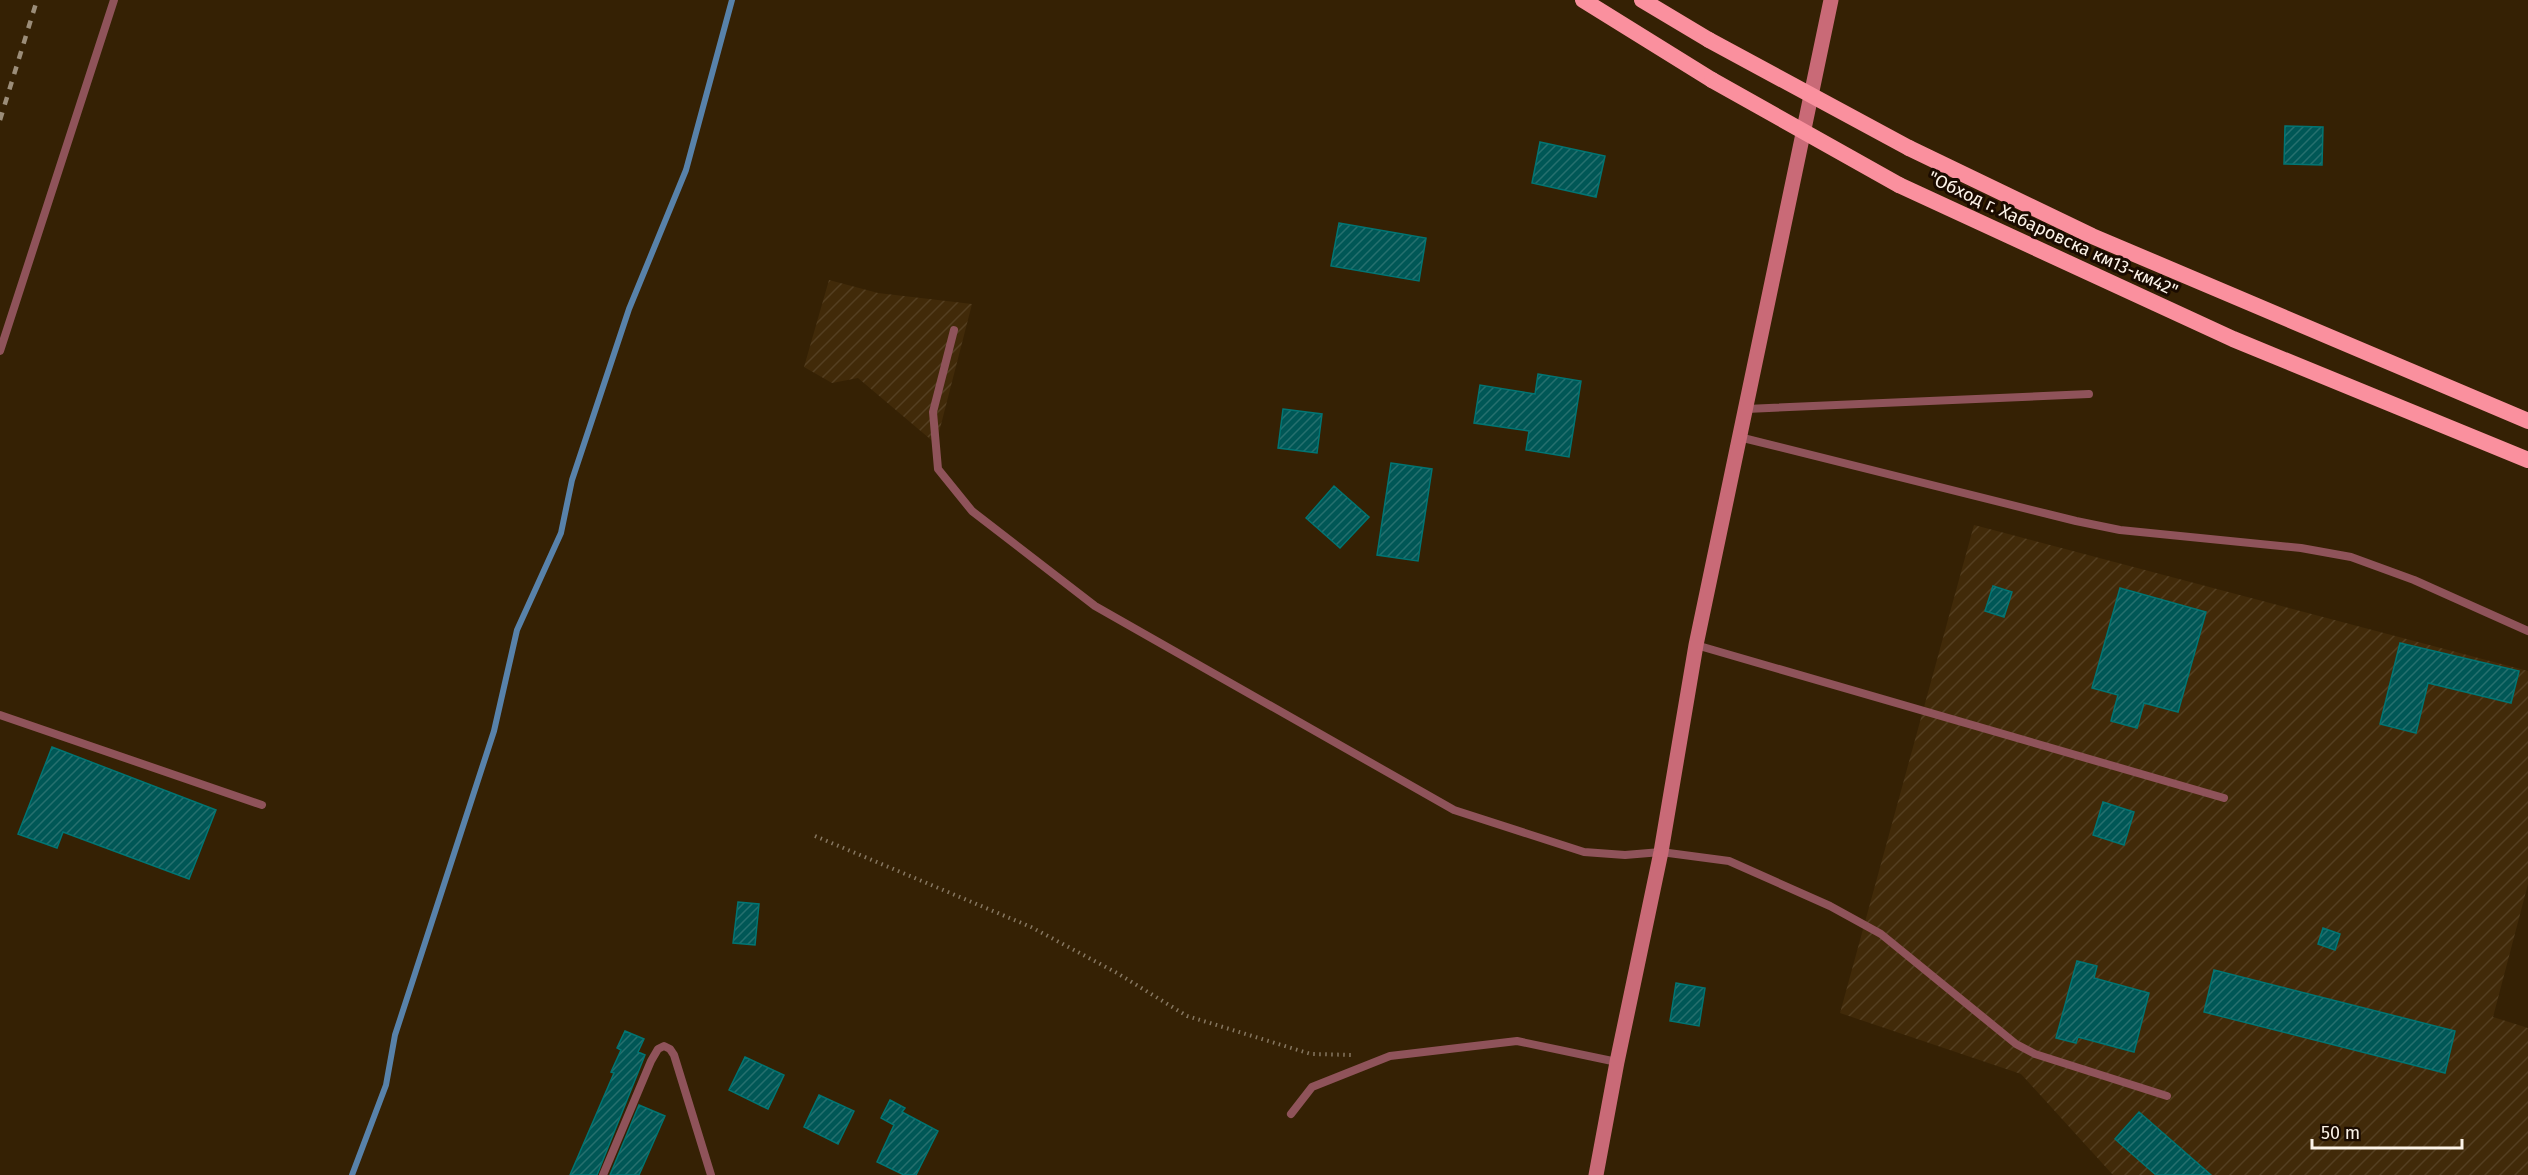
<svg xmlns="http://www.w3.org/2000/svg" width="2528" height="1175" viewBox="0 0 2528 1175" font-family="'Fira Sans',sans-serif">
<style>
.industrial{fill:url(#industrial-furrows)}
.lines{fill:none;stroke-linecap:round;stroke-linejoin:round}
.stream{stroke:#5882aa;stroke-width:6}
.building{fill:url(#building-hatch);stroke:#027573;stroke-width:1.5}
.path{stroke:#867761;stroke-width:4;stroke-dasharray:1.5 4.5;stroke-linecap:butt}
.service{stroke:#8f535a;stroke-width:8}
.secondary{stroke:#c96a77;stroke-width:15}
.trunk{stroke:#fa909e;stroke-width:16}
.rail{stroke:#9b8d79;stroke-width:4.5;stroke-dasharray:8 8;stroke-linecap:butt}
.trunk-bridge{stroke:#fa909e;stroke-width:16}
.labels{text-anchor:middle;stroke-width:6;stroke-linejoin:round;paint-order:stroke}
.street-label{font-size:18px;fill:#fcf3e8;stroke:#1a0b00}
</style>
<defs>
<pattern id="industrial-furrows" width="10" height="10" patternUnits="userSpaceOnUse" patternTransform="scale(1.5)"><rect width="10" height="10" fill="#412a09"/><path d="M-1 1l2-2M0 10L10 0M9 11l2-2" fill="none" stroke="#543f21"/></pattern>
<pattern id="building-hatch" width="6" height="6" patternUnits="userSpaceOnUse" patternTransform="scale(1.5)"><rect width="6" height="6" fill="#005756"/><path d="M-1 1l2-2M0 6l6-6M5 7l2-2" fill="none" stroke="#26706e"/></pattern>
</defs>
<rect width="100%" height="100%" fill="#352104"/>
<path class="industrial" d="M829,280L878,293L972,304L936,444L858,378L832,383L804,367Z
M1974,525L2528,671V884L2493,1017L2528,1028V1175H2113L2021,1074L1840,1013Z"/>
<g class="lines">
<path class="stream" d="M352,1175L386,1085L395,1035L494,731L517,630L561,533L572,480L629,309L686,170L732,0"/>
</g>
<path class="building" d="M2285,126L2323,127L2322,165L2284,164Z
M1540,142L1605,156L1596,197L1532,183Z
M1339,223L1426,238L1419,281L1331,266Z
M1538,374L1581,381L1569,457L1526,450L1529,431L1474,423L1480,385L1535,394Z
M1283,409L1322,414L1317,453L1278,448Z
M1391,463L1432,469L1418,561L1377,555Z
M1334,486L1369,517L1340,548L1306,518Z
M1993,586L2012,592L2004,617L1985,611Z
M2120,588L2206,612L2178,712L2144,703L2137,728L2111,721L2118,695L2092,688Z
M2400,643L2519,671L2511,703L2428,683L2416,733L2380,724Z
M52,747L216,810L189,879L63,832L57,848L18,834Z
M2103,802L2134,812L2124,845L2093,835Z
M738,902L759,904L755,945L733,943Z
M2323,928L2340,934L2335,950L2318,944Z
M2077,961L2097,966L2094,978L2149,993L2134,1052L2078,1037L2076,1043L2056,1038Z
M2214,970L2455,1031L2445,1073L2204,1012Z
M1676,983L1705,988L1699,1026L1670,1021Z
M625,1031L644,1039L638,1052L645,1055L597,1175H570L614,1073L611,1072L621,1050L617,1048Z
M745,1057L784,1075L768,1109L729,1090Z
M819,1095L854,1111L838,1144L804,1127Z
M890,1100L905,1108L902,1112L938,1131L916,1175H904L877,1162L894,1125L881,1118Z
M639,1105L665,1116L639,1175H610Z
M2139,1112L2211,1175H2156L2115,1139Z"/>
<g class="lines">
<path class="path" d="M815,836L1031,927L1117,973L1187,1016L1311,1054L1354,1055"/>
<path class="service" d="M954,330L933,412L938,469L972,511L1095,606L1454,810L1584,852L1625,855L1661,852L1729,861L1830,906L1881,934L2016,1044L2035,1054L2167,1096
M0,351L114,0
M1746,409L2089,394
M1739,437L2076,521L2120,530L2301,548L2351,557L2414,580L2528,631
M1696,645L2224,798
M0,715L262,805
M1291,1114L1312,1087L1390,1056L1517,1041L1617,1062
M603,1175L651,1061L658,1049L664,1046L670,1049L674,1055L711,1175"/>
<path class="secondary" d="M1596,1175L1617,1062L1661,852L1696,645L1831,0"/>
<path class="trunk" d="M1583,0L1712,80
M1642,0L1709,40
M1909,148L2092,236L2528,421
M1899,185L2233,339L2528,460"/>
<path class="rail" d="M0,120L37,0"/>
<path class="trunk-bridge" d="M1709,40L1909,148
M1712,80L1899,185"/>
</g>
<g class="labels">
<g class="street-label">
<text transform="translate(2053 234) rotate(25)" y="6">"Обход г. Хабаровска км13-км42"</text>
</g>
</g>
<path d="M2312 1139v9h150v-9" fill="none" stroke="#fcf3e8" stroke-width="3"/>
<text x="2321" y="1139" font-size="18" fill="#fcf3e8" stroke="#1a0b00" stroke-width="4.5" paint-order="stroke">50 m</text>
</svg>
